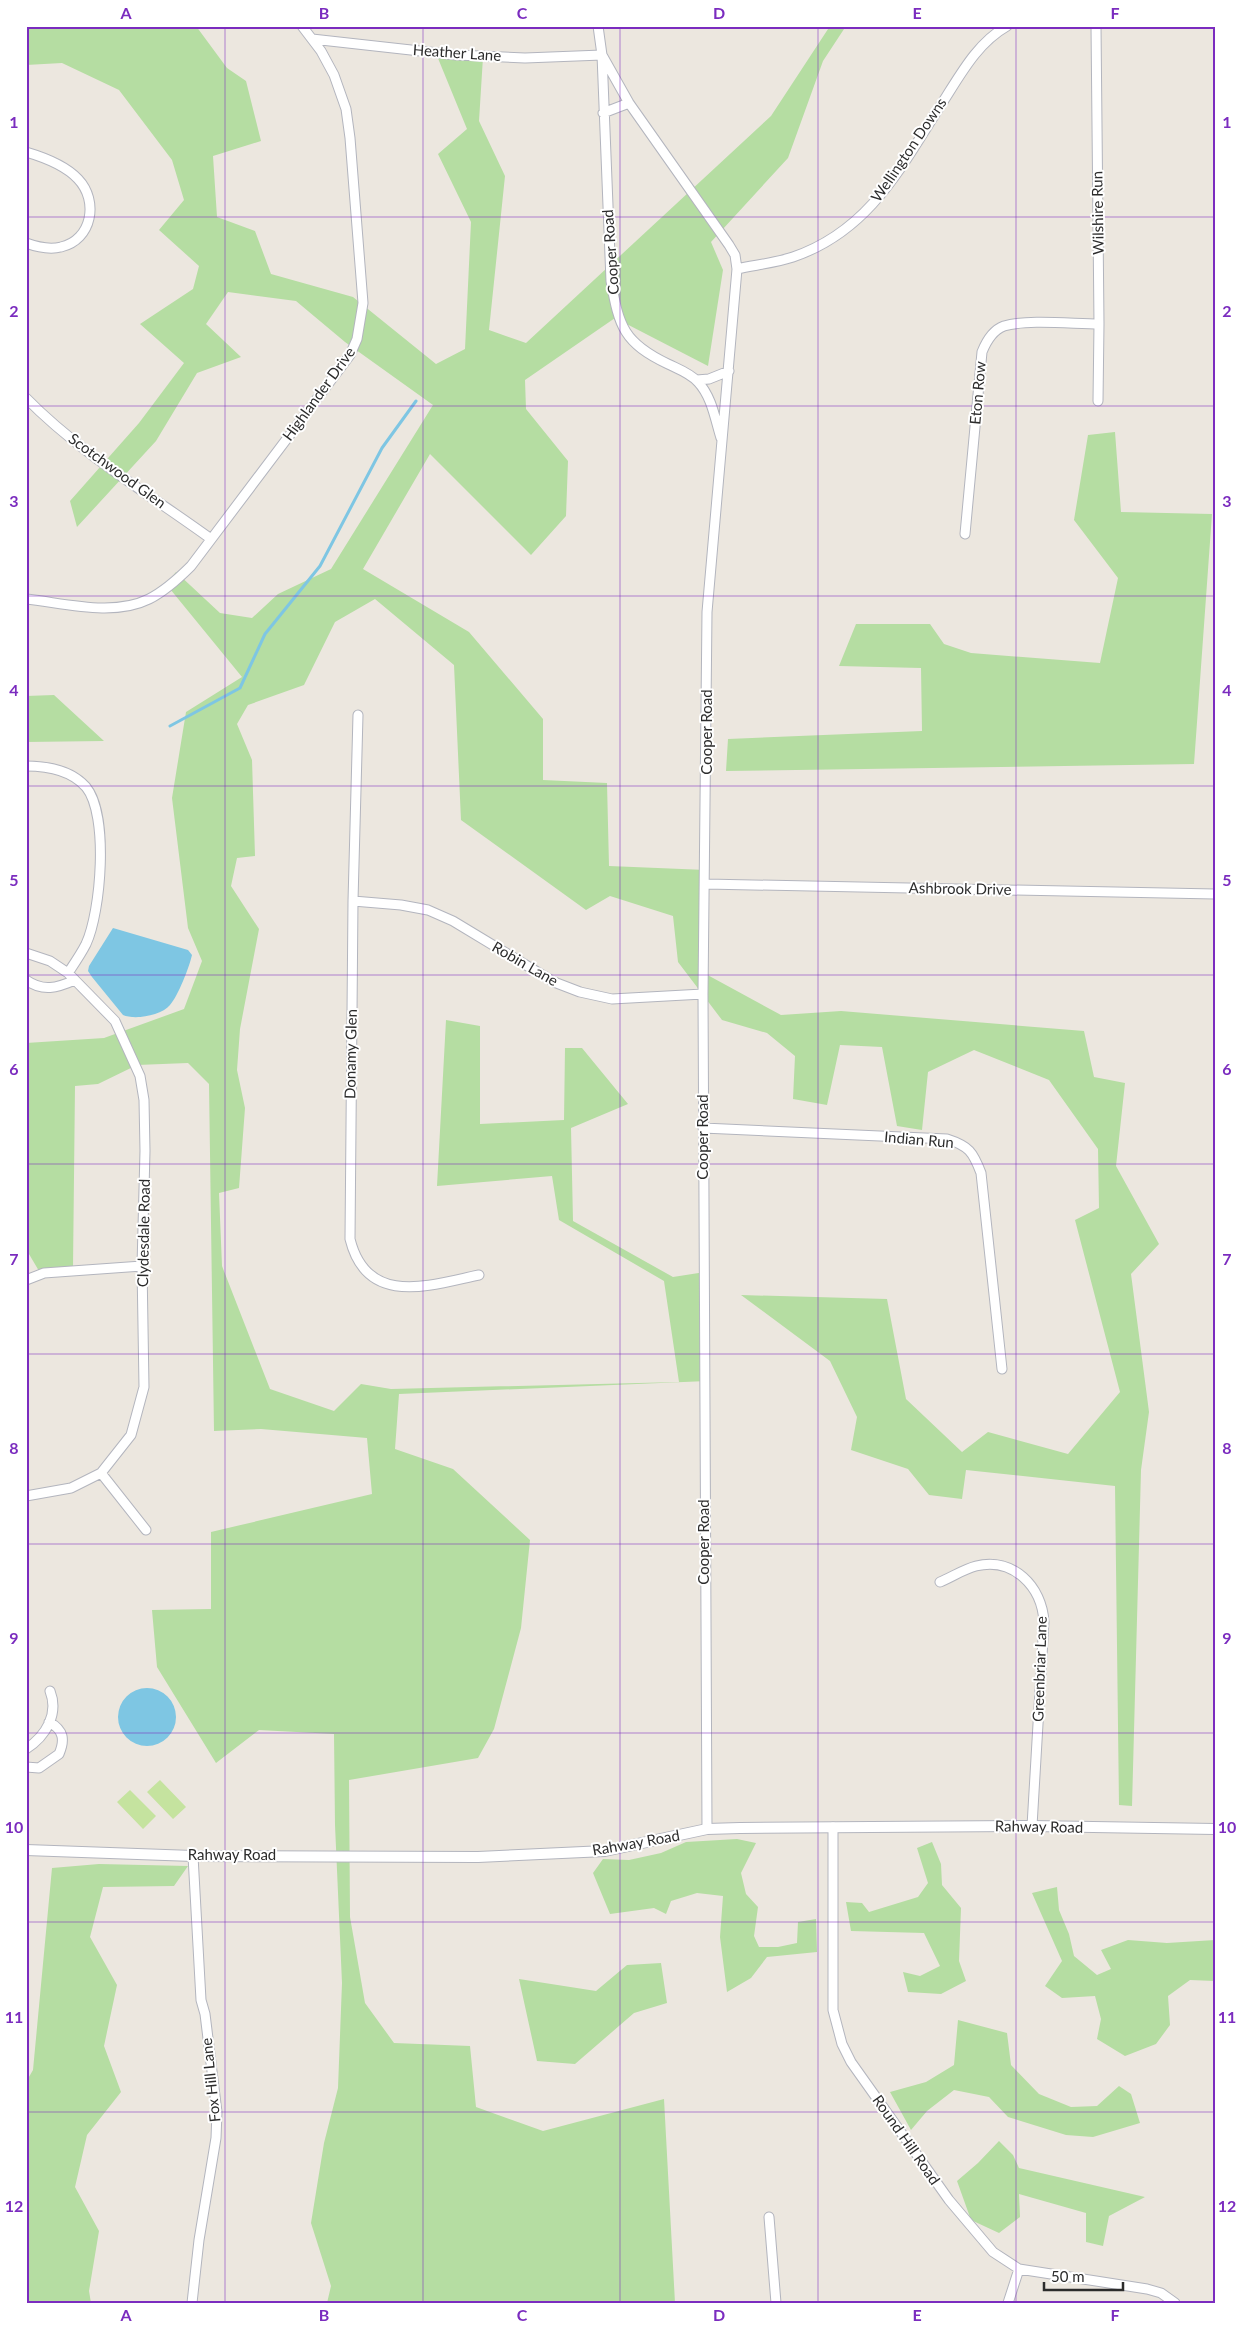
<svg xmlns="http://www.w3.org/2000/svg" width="1241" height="2329" viewBox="0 0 1241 2329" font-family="Lato,sans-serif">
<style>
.green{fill:#b5dda2}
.pitch{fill:#c5e39f}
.water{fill:#7ec6e3}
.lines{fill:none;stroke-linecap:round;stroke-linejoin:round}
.stream{stroke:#7ec6e3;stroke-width:3}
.minor-casing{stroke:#b3b5be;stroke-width:11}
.tertiary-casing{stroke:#b3b5be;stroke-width:12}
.minor{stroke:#fff;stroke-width:9}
.tertiary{stroke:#fff;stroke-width:10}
.grid{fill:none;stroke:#7b2cbf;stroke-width:1;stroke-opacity:0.55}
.labels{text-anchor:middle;stroke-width:4;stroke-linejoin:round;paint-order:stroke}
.street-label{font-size:15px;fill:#2c2c2c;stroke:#fff}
.neatline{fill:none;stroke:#7b2cbf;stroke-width:2}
.grid-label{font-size:16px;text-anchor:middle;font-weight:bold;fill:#7b2cbf}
</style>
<rect width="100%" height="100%" fill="#ece7df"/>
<path class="green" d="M26,26H196L227,68L246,81L261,141L213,156L217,217L255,231L271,274L353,297L436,364L465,349L471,222L438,154L467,129L435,51L483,57L479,121L505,176L489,330L526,343L771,116L830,26H846L823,61L788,158L711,242L723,270L708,366L615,318L525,380L526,409L568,461L566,516L531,555L430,454L363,569L469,632L543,719V780L607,783L609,866L706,870L702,972L781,1015L841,1011L1084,1031L1094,1077L1125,1083L1116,1166L1159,1244L1131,1274L1149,1412L1141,1470L1132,1806L1119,1805L1115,1486L966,1470L962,1499L929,1495L908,1469L851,1450L857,1417L830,1361L741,1295L887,1299L906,1399L962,1452L988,1432L1068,1454L1120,1392L1075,1220L1099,1208L1098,1149L1049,1080L974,1050L928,1072L922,1130L897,1126L882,1047L840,1045L827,1105L793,1099L795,1056L767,1033L722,1020L678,962L673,916L610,896L586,910L461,820L454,665L375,599L335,622L304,685L248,705L237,724L252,760L255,856L237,858L231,886L259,929L240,1029L237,1070L245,1108L239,1188L219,1193L222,1266L270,1389L334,1411L361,1384L391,1389L679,1382L664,1281L559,1220L552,1176L437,1186L446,1020L480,1026V1124L564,1120L565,1048H582L628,1104L571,1128L573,1221L673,1277L705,1272L707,1381L399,1394L395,1449L453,1469L530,1540L521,1628L494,1729L478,1758L349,1780L350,1917L365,2003L394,2043L470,2046L476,2107L543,2131L664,2099L675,2303H327L331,2286L311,2223L324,2143L338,2088L342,1983L335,1825L334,1734L259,1730L216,1763L157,1667L152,1610L211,1609V1532L372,1494L367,1438L261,1429L214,1431L209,1084L188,1063L137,1065L98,1084L75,1086L73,1267L39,1271L26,1249V1043L104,1038L184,1009L202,961L188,928L172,798L186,712L242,677L166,584L176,572L220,613L252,618L278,594L331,569L433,405L345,342L296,301L228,292L206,324L241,357L197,373L156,441L77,527L70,501L139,423L184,363L140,324L193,289L199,266L159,230L184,200L172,160L119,90L62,63L26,65Z
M1115,432L1121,512L1212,514L1194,764L726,771L728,739L922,731L921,668L839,666L856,624H930L944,644L971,653L1100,663L1118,578L1074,520L1088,435Z
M54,695L104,741L26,742V696Z
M737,1839L756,1843L741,1873L746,1894L758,1907L754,1936L759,1947H778L797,1943L798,1922L816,1919L817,1952L767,1957L751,1978L727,1992L720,1937L723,1896L697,1893L671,1901L666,1914L654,1908L610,1914L593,1873L603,1859L629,1860L661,1853L686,1842Z
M932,1842L941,1864L942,1885L961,1908L959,1961L966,1981L941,1994L908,1992L903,1972L920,1976L940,1966L924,1933L851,1931L846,1902L862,1903L869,1912L918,1897L928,1883L917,1848Z
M99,1864L188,1866L174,1886L103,1887L90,1937L117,1985L104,2046L121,2092L87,2135L75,2187L99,2231L89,2291L91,2303H26V2082L33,2070L52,1868Z
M1057,1887L1059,1910L1069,1934L1074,1956L1097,1975L1111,1969L1101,1950L1128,1940L1167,1943L1215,1940V1981L1190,1980L1168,1996L1170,2025L1156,2044L1125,2056L1097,2039L1101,2019L1095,1996L1062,1998L1045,1986L1062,1961L1032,1893Z
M661,1963L667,2003L634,2013L575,2064L537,2061L519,1979L596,1991L627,1965Z
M958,2020L1007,2033L1011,2065L1039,2094L1071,2107L1097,2106L1119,2086L1131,2094L1140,2123L1093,2137L1066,2135L1008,2117L989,2097L954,2090L927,2111L911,2130L890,2092L926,2082L954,2065Z
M999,2141L1013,2155L1019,2168L1145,2197L1109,2216L1103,2246L1086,2242V2213L1019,2194L1020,2217L999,2233L971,2220L957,2181L978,2163Z"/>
<path class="pitch" d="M160,1780L186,1807L173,1819L147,1792Z
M130,1790L156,1816L143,1829L117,1802Z"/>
<path class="water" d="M113,928L188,950L192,955C189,968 178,996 170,1005C161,1016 134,1020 123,1015L92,977L88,971L89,966Z
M118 1717a29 29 0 1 1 58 0a29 29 0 1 1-58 0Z"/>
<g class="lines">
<path class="stream" d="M170,726L240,688L265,634L320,566L382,448L416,401"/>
<defs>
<path id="minor" d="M598,26L602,55L611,281C619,327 624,343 668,364C678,369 690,373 698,382C712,397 715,419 721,438
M1096,26L1099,324L1098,401
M312,39L456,55L525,58L602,55
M602,55L629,103L729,245L735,255L737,269L707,612L703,994L707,1829
M603,113L629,103
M26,152C43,157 65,165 78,179C99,201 92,240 61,247C49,250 37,247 26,243
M737,269C755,265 775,263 793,257C872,230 903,163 946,97C963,70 979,42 1007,26
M697,380L709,379L729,371
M26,398C80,453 149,494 211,539
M965,534L982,352C986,342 993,330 1004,326C1028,319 1073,324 1099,324
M26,599C64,603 113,617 149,599C165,591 178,579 191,566L350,355L357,339L363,303L350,138L346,109L334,75L321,51L302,26
M358,715L353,901L350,1239C367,1308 431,1285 479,1275
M26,766C48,766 71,770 86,787C109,815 101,912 86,944C81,954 74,964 68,973
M706,884L1215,894
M353,901L401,905L428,910L453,921L554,982L580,992L612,999L703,994
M26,953L50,961L68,973L115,1021L140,1076L144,1100L145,1151L142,1266L144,1387L131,1435L101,1473L71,1488L26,1496
M26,980C43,992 57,988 75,980
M703,1128L947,1139C969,1146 973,1152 981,1173L1002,1369
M26,1280L44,1273L142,1266
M101,1473L146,1530
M940,1582C952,1577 964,1569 976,1566C1013,1557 1042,1586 1044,1622L1032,1826
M26,1749C46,1736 59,1714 50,1691
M26,1767L39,1768L59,1754C65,1740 64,1730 49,1722
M833,1827V2010L842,2044L851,2062L949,2200L993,2252L1019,2269L1147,2289L1161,2293L1175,2303
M769,2217L776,2303
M192,2303L199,2240L216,2138L217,2112L205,2014L201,2000L193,1856
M1008,2303L1019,2269"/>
<path id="tertiary" d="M26,1850L193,1856L478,1857L605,1851L707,1829L740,1828L1032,1826L1215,1829"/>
</defs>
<use href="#minor" class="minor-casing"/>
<use href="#tertiary" class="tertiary-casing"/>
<use href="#minor" class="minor"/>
<use href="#tertiary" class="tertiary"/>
</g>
<path class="grid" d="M225,26V2303M423,26V2303M620,26V2303M818,26V2303M1016,26V2303M26,217H1215M26,406H1215M26,596H1215M26,786H1215M26,975H1215M26,1164H1215M26,1354H1215M26,1544H1215M26,1733H1215M26,1922H1215M26,2112H1215"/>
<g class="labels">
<g class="street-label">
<text transform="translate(457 53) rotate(4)" y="5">Heather Lane</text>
<text transform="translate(909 150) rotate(-56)" y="5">Wellington Downs</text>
<text transform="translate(1098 213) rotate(-91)" y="5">Wilshire Run</text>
<text transform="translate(611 252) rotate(-94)" y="5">Cooper Road</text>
<text transform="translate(978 393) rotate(-85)" y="5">Eton Row</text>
<text transform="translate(319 394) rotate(-54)" y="5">Highlander Drive</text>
<text transform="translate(117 471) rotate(36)" y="5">Scotchwood Glen</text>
<text transform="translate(707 732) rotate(-90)" y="5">Cooper Road</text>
<text transform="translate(960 889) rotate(1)" y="5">Ashbrook Drive</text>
<text transform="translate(525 964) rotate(30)" y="5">Robin Lane</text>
<text transform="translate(351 1054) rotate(-89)" y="5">Donamy Glen</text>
<text transform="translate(703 1137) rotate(-90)" y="5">Cooper Road</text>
<text transform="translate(919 1140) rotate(5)" y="5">Indian Run</text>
<text transform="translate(144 1233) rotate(-89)" y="5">Clydesdale Road</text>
<text transform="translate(704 1542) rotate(-90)" y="5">Cooper Road</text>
<text transform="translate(1040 1669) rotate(-88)" y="5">Greenbriar Lane</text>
<text transform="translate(1039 1827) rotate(1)" y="5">Rahway Road</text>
<text transform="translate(636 1843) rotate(-10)" y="5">Rahway Road</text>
<text x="232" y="1860">Rahway Road</text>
<text transform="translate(211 2080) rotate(-96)" y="5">Fox Hill Lane</text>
<text transform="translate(906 2140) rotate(55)" y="5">Round Hill Road</text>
</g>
</g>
<rect width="1241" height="2329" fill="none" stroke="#ffffff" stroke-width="55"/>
<path d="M1044 2282v8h79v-8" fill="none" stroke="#2c2c2c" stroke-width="2.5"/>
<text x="1051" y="2282" font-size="15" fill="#2c2c2c" stroke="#ffffff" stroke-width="4" paint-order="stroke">50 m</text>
<rect x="28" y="28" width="1186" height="2274" class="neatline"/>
<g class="grid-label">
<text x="126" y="19">A</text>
<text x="324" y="19">B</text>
<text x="522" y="19">C</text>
<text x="719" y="19">D</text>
<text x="917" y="19">E</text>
<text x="1115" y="19">F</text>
<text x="14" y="128">1</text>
<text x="1227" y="128">1</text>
<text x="14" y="317">2</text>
<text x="1227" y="317">2</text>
<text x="14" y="507">3</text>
<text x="1227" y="507">3</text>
<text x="14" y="696">4</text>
<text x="1227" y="696">4</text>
<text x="14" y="886">5</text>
<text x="1227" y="886">5</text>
<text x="14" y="1075">6</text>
<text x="1227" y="1075">6</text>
<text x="14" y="1265">7</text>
<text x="1227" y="1265">7</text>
<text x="14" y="1454">8</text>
<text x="1227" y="1454">8</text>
<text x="14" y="1644">9</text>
<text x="1227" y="1644">9</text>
<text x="14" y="1833">10</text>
<text x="1227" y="1833">10</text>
<text x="14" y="2023">11</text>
<text x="1227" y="2023">11</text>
<text x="14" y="2212">12</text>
<text x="1227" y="2212">12</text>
<text x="126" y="2321">A</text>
<text x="324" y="2321">B</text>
<text x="522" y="2321">C</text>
<text x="719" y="2321">D</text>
<text x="917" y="2321">E</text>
<text x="1115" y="2321">F</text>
</g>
</svg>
